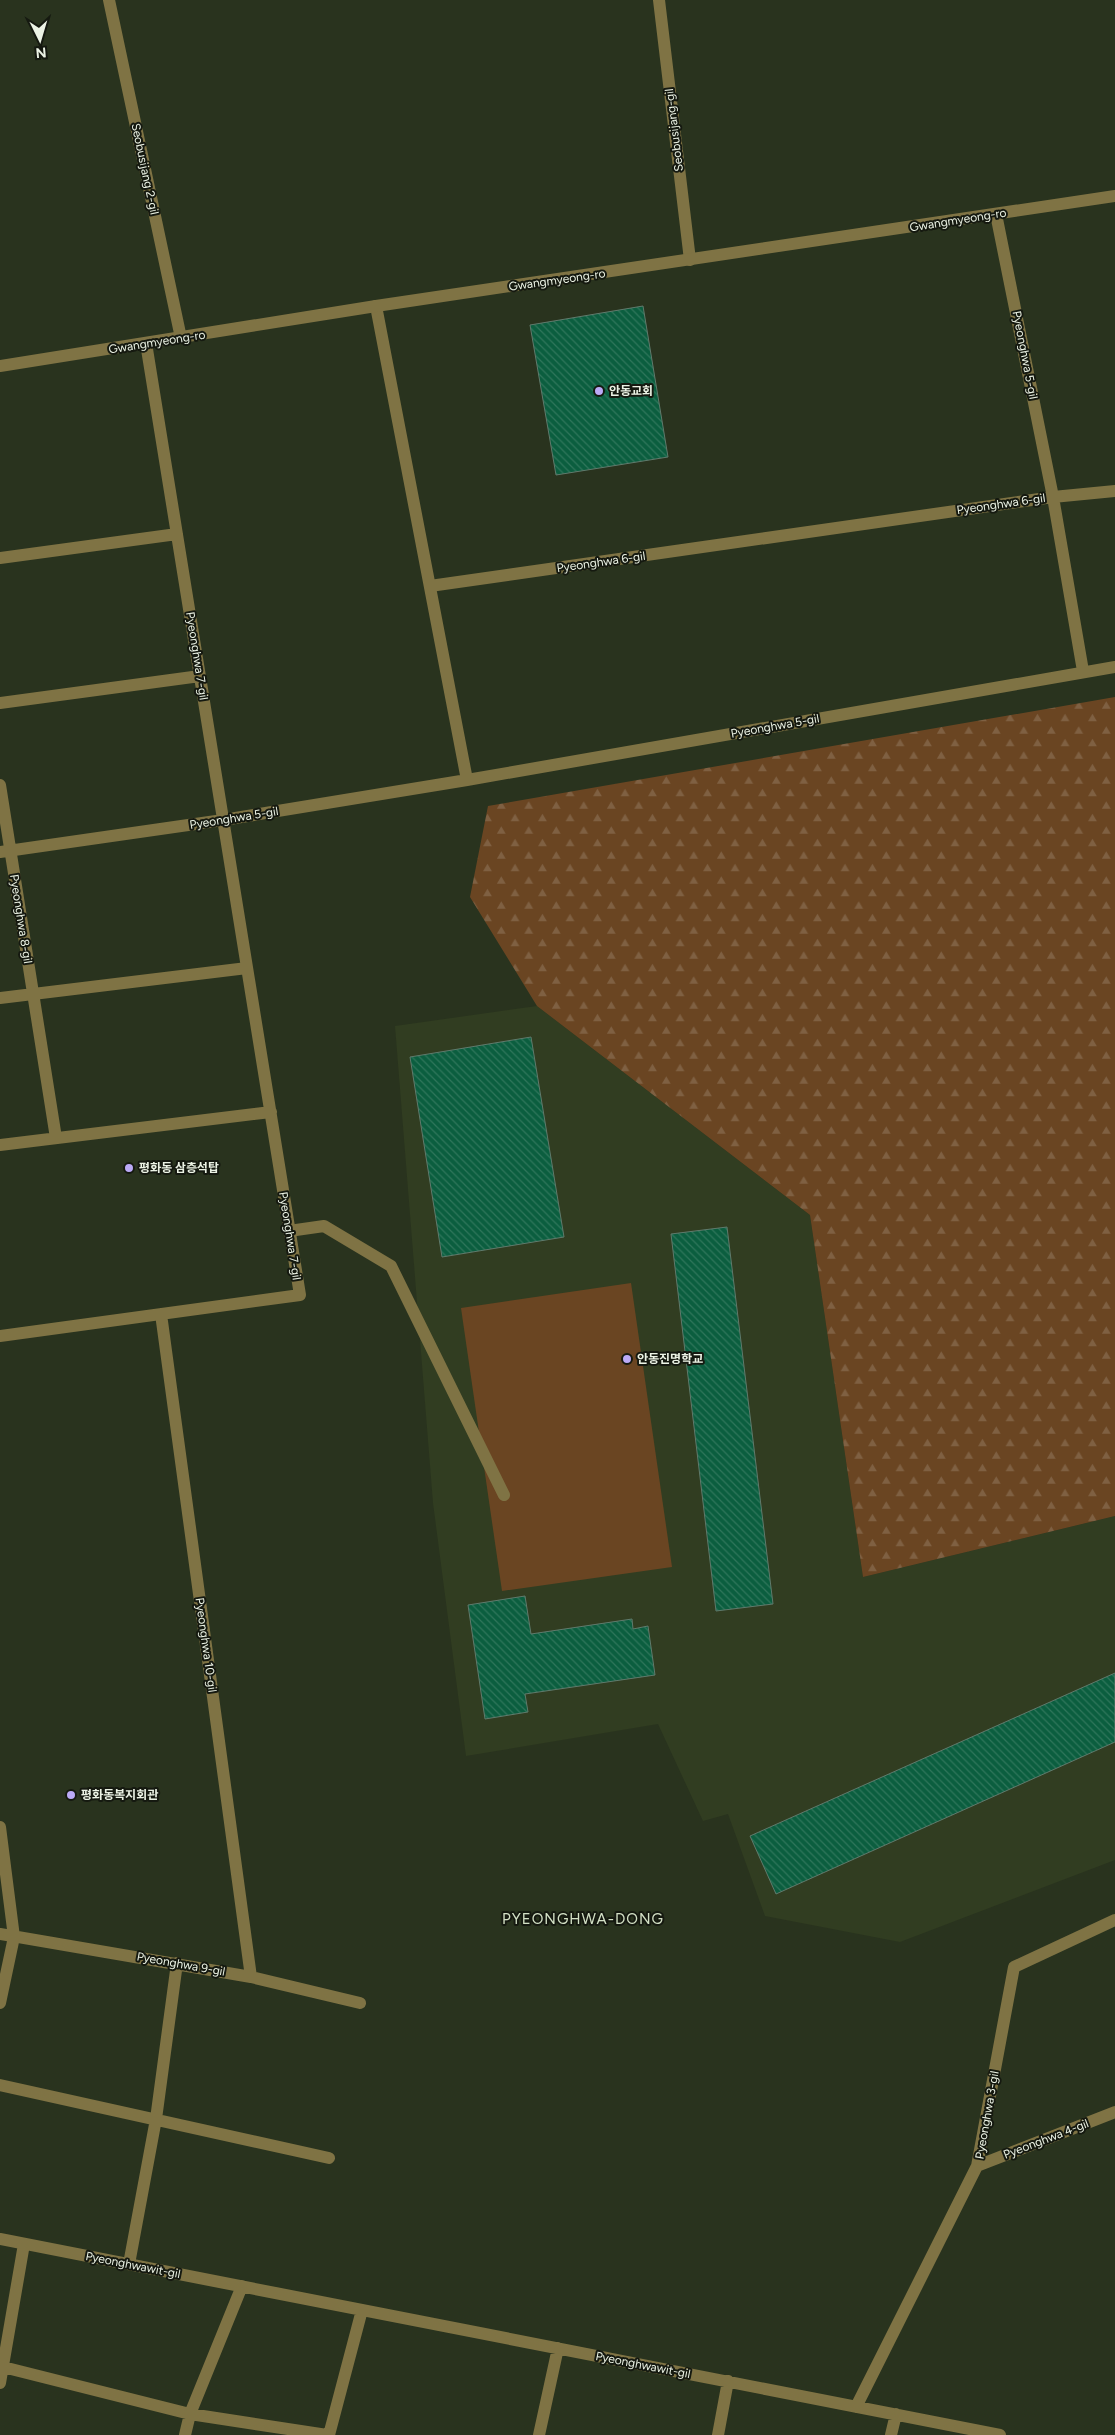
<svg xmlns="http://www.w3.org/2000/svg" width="1115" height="2435" viewBox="0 0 1115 2435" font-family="Figtree,'Noto Sans KR',sans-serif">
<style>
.built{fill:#313d21}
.forest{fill:url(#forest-firs)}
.garden{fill:#6a4522}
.building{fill:url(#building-back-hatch);stroke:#607a6c}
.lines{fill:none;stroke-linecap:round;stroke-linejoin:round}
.service{stroke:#7f7344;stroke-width:12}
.minor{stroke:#7f7344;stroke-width:12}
.tertiary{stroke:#7f7344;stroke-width:12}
.poi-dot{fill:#bbaaf6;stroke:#151910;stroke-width:2}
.labels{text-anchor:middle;stroke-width:4;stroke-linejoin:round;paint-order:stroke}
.street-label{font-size:12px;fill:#ecf3e5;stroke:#151910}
.poi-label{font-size:12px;font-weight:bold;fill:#ecf3e5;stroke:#151910;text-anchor:start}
.quarter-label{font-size:15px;letter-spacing:1px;fill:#d3e0c5;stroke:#151910}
</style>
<defs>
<pattern id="forest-firs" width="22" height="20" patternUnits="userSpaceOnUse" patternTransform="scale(1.25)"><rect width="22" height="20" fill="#6a4522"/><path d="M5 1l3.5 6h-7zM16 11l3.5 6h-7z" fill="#7f6042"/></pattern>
<pattern id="building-back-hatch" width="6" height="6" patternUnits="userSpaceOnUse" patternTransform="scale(1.25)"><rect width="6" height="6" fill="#0b5e3f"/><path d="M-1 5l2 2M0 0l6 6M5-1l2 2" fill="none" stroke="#2f765b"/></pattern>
</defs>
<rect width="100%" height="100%" fill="#29331e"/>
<path class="built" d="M537,1006L810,1215L863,1577L1115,1516V1860L900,1942L765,1916L728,1814L703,1821L658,1724L466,1756L433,1503L395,1026Z"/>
<path class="forest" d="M1115,697V1516L863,1577L810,1215L537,1006L470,897L488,806Z"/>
<path class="garden" d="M631,1283L672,1567L502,1591L461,1308Z"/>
<path class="building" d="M643,306L668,457L556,475L530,325Z
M531,1037L564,1237L442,1257L410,1057Z
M727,1227L773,1604L716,1611L671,1234Z
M525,1596L531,1634L632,1619L633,1629L648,1626L655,1675L525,1694L528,1712L485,1719L468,1605Z
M1115,1673V1742L776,1894L750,1836Z"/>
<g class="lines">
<path class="service" d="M289,1231L324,1226L391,1266L504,1495"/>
<path class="minor" d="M109,0L181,338
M659,0L690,260
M996,214L1053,497L1083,671
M376,306L467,780
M0,558L177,534
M430,586L1053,497L1115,491
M0,703L200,676
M0,785L56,1138
M0,852L223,820L467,780L1115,667
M0,998L247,968
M0,1145L271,1112
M161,1314L251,1977
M0,1336L300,1295L146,343
M0,1827L14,1937L0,2003
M0,1934L251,1977L360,2003
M0,2085L329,2158
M977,2166L1115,2112
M0,2239L1000,2435
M129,2264L156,2119L177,1963
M3,2367L190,2414L327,2435
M0,2383L24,2244
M856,2407L977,2166L1014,1967L1115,1920
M185,2435L190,2414L242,2286
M329,2435L362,2310
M539,2435L558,2348
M718,2435L728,2381
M891,2435L896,2414"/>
<path class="tertiary" d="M0,366L376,306L1115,196"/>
</g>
<g class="poi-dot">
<circle cx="599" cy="391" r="5"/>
<circle cx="129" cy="1168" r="5"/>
<circle cx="627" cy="1359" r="5"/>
<circle cx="71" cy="1795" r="5"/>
</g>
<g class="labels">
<g class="street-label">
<text transform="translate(674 130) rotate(-97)" y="4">Seobusijang-gil</text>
<text transform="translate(145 169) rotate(78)" y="4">Seobusijang 2-gil</text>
<text transform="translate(958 220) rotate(-9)" y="4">Gwangmyeong-ro</text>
<text transform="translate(557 280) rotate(-8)" y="4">Gwangmyeong-ro</text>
<text transform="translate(157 342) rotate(-9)" y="4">Gwangmyeong-ro</text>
<text transform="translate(1025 355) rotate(79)" y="4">Pyeonghwa 5-gil</text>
<text transform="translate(1001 504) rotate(-8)" y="4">Pyeonghwa 6-gil</text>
<text transform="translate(601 562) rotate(-8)" y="4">Pyeonghwa 6-gil</text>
<text transform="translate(197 656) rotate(81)" y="4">Pyeonghwa 7-gil</text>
<text transform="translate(775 726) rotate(-10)" y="4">Pyeonghwa 5-gil</text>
<text transform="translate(234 818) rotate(-9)" y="4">Pyeonghwa 5-gil</text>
<text transform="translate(21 919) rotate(81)" y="4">Pyeonghwa 8-gil</text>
<text transform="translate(290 1236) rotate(81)" y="4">Pyeonghwa 7-gil</text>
<text transform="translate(206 1645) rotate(82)" y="4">Pyeonghwa 10-gil</text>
<text transform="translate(181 1964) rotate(10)" y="4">Pyeonghwa 9-gil</text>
<text transform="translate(987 2115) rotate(-80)" y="4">Pyeonghwa 3-gil</text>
<text transform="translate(1046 2139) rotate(-21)" y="4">Pyeonghwa 4-gil</text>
<text transform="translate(133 2265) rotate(11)" y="4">Pyeonghwawit-gil</text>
<text transform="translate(643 2365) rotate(11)" y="4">Pyeonghwawit-gil</text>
</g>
<g class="poi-label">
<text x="609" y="395">안동교회</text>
<text x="139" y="1172">평화동 삼층석탑</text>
<text x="637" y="1363">안동진명학교</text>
<text x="81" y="1799">평화동복지회관</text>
</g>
<g class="quarter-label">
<text x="583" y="1924">PYEONGHWA-DONG</text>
</g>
</g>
<g transform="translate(40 40) rotate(175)" stroke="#151910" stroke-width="4" paint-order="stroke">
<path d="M0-4L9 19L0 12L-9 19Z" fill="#ecf3e5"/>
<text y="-8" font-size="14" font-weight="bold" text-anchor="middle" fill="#ecf3e5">N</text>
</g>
</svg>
